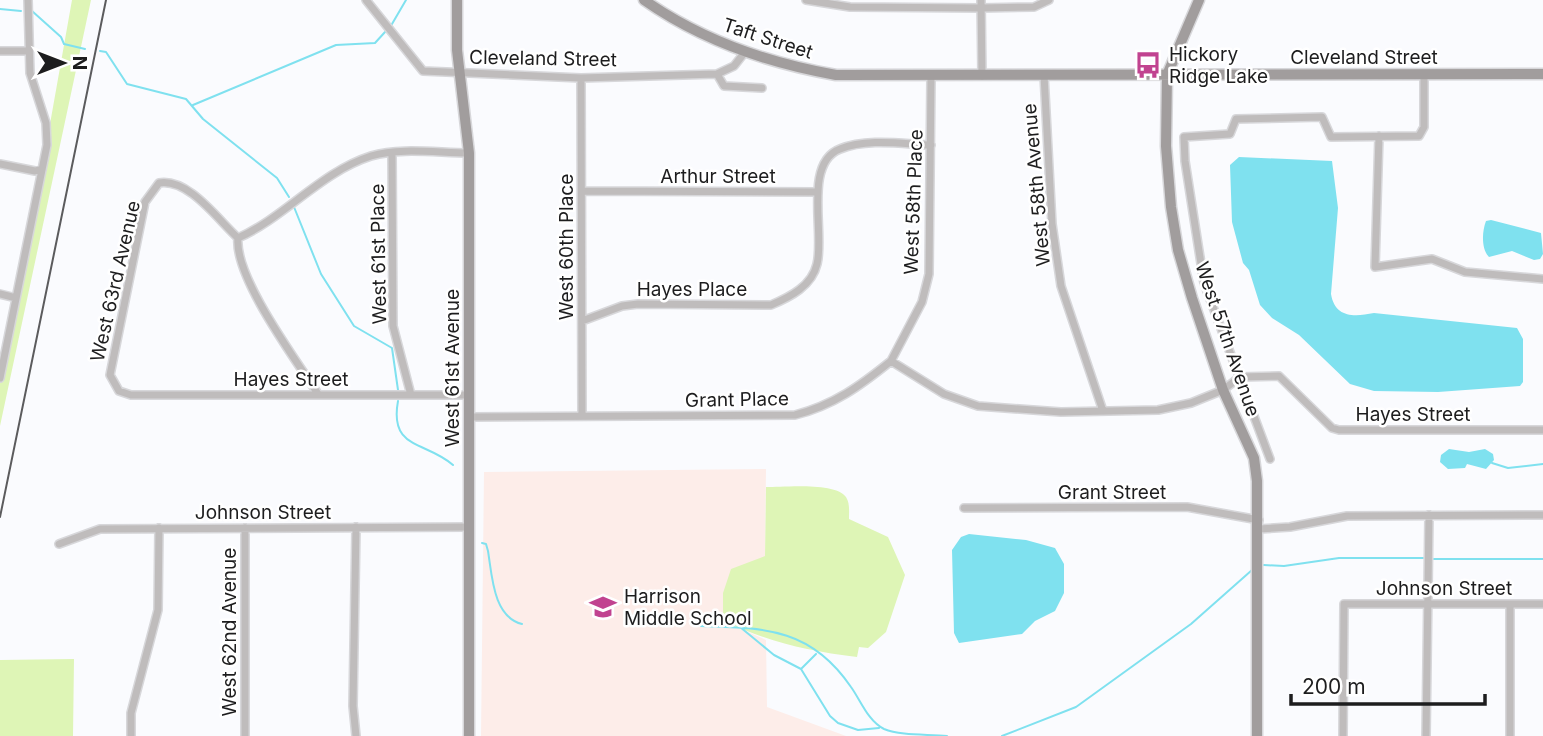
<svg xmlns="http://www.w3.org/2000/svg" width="1543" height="736" viewBox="0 0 1543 736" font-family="Inter,sans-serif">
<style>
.education{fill:#fdede9}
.green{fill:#def5b6}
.water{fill:#7fe1ef}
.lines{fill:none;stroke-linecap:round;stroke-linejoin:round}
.stream{stroke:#7fe1ef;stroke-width:2}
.street-casing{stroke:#d7d7da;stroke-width:10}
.secondary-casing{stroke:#d7d7da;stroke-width:13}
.street{stroke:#bfbcbc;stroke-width:7}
.secondary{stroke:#a19d9d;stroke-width:10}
.rail{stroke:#5b5b5d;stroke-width:2}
.labels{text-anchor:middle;stroke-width:5;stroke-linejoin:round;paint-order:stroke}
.street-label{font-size:19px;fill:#1d1d1e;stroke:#fff}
.poi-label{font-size:19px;fill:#1d1d1e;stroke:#fff;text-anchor:start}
</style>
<rect width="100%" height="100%" fill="#fafbfe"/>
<path class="education" d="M766,469L765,557L723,621L766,640L767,707L846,736H481L484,472Z"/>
<path class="green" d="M72,0H91L0,426V378L42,169Z
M766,487C784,487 836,482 846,497C850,503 849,512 849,519L888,537L905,575L886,632L868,648L859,647L857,657C806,651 770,642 723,621V593L731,569L765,556Z
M74,659L73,736H0V660Z"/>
<path class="water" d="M1239,157L1332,161L1338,208L1331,294C1335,318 1354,317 1374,313L1517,328L1523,339V382L1520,386L1438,392L1374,391L1350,384L1299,335L1272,318L1260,305L1249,270L1243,263L1232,222L1230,165Z
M1491,220L1541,233L1543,254L1540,259L1534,260L1512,251L1489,257C1481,249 1482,231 1486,221Z
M1449,449L1469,452L1485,449L1493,454L1494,460L1486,469L1467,464L1465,468L1448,469L1440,462L1441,455Z
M969,534L1026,540L1055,548L1064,564V593L1055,611L1035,621L1022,634L959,643L954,633L952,550L961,537Z"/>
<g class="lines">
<path class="stream" d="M0,9L21,11
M32,11L61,37L64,44L85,49
M392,24L406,0
M100,51L106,52L127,84L186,99L203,119L277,178L289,197
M193,105L336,45L375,43L385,32
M294,207L321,274L354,326L392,348L398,390
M398,401C389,450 426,441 453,465
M1492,463L1508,468L1543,464
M482,543L486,544L488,551C492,575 493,617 522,624
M1434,559H1543
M1264,565L1284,566L1339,558H1423
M701,626C765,628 811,628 851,687C861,701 868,721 884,729C901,736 928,734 947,736
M740,627L774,655L801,669L830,716L838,723L858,730L879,728
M801,669L816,654
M1002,736L1076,707L1191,624L1252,570"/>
<defs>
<path id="street" d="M366,0L423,71L581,78L717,74L734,66L745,52
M806,0L850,7L981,8L1034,7L1049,0
M981,0L982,76
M0,51H27
M717,74L724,86L762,88
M1044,75L1052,224L1061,286L1103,411
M581,78L582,416
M1379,136L1375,267L1432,259L1465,272L1543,279
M392,153L393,326L411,395
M0,164L35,171L42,169
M582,191L818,192
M238,238C285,217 321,172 371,156C401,147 438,153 469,153
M0,294L16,298
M582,321L622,306L638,304L771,305C790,297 812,286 817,264C825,234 803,163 840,149C867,138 903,144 931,145
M891,361L922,302L929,274L931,77
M0,378L47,145L46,123L30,73L28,0
M318,394C296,360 234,277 238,238C218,220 189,178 159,183L145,202L110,375L119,391L131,395H469
M470,417L795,415C834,405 860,386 891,361L944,394L978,406L1061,412L1158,410L1191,403L1223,390L1240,377L1279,376L1332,428L1339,430H1543
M1270,459L1204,283L1185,161L1184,137L1230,134L1236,119L1322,117L1331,137L1419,136L1424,127V74
M964,508L1187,507L1259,520
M356,527L353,706L356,736
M245,528V736
M1259,529L1290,527L1347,516L1543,515
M59,544L100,529L470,527
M131,736V713L158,610L159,528
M1343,736L1344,604H1543
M1426,736L1429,515
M1510,736V605"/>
<path id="secondary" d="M457,0V50L469,153V736
M644,0C701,40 768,63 836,75L1543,74
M1199,0L1167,75L1166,146L1171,207L1178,250L1192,298L1223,390L1254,458L1257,481V736"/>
</defs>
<use href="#street" class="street-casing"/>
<use href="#secondary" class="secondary-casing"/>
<use href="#street" class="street"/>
<use href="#secondary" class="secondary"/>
<path class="rail" d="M0,517L106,0"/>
</g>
<defs>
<symbol id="bus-bare" viewBox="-9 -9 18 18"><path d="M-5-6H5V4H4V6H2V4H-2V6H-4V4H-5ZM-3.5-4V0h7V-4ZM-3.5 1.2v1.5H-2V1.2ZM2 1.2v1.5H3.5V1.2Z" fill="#c14390" stroke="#fff" stroke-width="2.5" paint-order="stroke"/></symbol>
<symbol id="school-bare" viewBox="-9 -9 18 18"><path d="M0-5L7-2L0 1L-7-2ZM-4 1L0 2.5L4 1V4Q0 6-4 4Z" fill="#c14390" stroke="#fff" stroke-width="2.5" paint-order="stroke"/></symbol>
</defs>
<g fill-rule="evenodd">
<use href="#bus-bare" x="1129" y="46" width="38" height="38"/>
<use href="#school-bare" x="584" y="588" width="38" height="38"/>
</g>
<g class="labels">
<g class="street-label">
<text transform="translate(768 38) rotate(18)" y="7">Taft Street</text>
<text x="1364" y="64">Cleveland Street</text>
<text transform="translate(543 58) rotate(1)" y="7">Cleveland Street</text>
<text x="718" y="183">Arthur Street</text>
<text transform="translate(1036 185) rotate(-95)" y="7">West 58th Avenue</text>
<text transform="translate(913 202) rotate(-88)" y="7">West 58th Place</text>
<text transform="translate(566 247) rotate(-90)" y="7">West 60th Place</text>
<text transform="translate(378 254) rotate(-91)" y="7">West 61st Place</text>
<text transform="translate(115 281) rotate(-77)" y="7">West 63rd Avenue</text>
<text x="692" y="296">Hayes Place</text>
<text transform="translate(1228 339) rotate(71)" y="7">West 57th Avenue</text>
<text transform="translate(452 368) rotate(-90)" y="7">West 61st Avenue</text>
<text x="291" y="386">Hayes Street</text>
<text transform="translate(737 399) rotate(-1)" y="7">Grant Place</text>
<text x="1413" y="421">Hayes Street</text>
<text x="1112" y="499">Grant Street</text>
<text x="263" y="519">Johnson Street</text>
<text x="1444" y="595">Johnson Street</text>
<text transform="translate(229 632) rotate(-90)" y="7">West 62nd Avenue</text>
</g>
<g class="poi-label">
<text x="1169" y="61">Hickory<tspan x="1169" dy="22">Ridge Lake</tspan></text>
<text x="624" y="603">Harrison<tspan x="624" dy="22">Middle School</tspan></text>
</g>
</g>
<g transform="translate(63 63) rotate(90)" stroke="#ffffff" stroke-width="5" paint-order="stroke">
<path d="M0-5L12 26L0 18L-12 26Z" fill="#1d1d1e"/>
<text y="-10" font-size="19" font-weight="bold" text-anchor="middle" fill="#1d1d1e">N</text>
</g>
<path d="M1291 694v10h194v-10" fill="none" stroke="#1d1d1e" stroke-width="3.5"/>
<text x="1302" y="694" font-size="21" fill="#1d1d1e" stroke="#ffffff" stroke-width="5" paint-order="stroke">200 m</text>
</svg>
